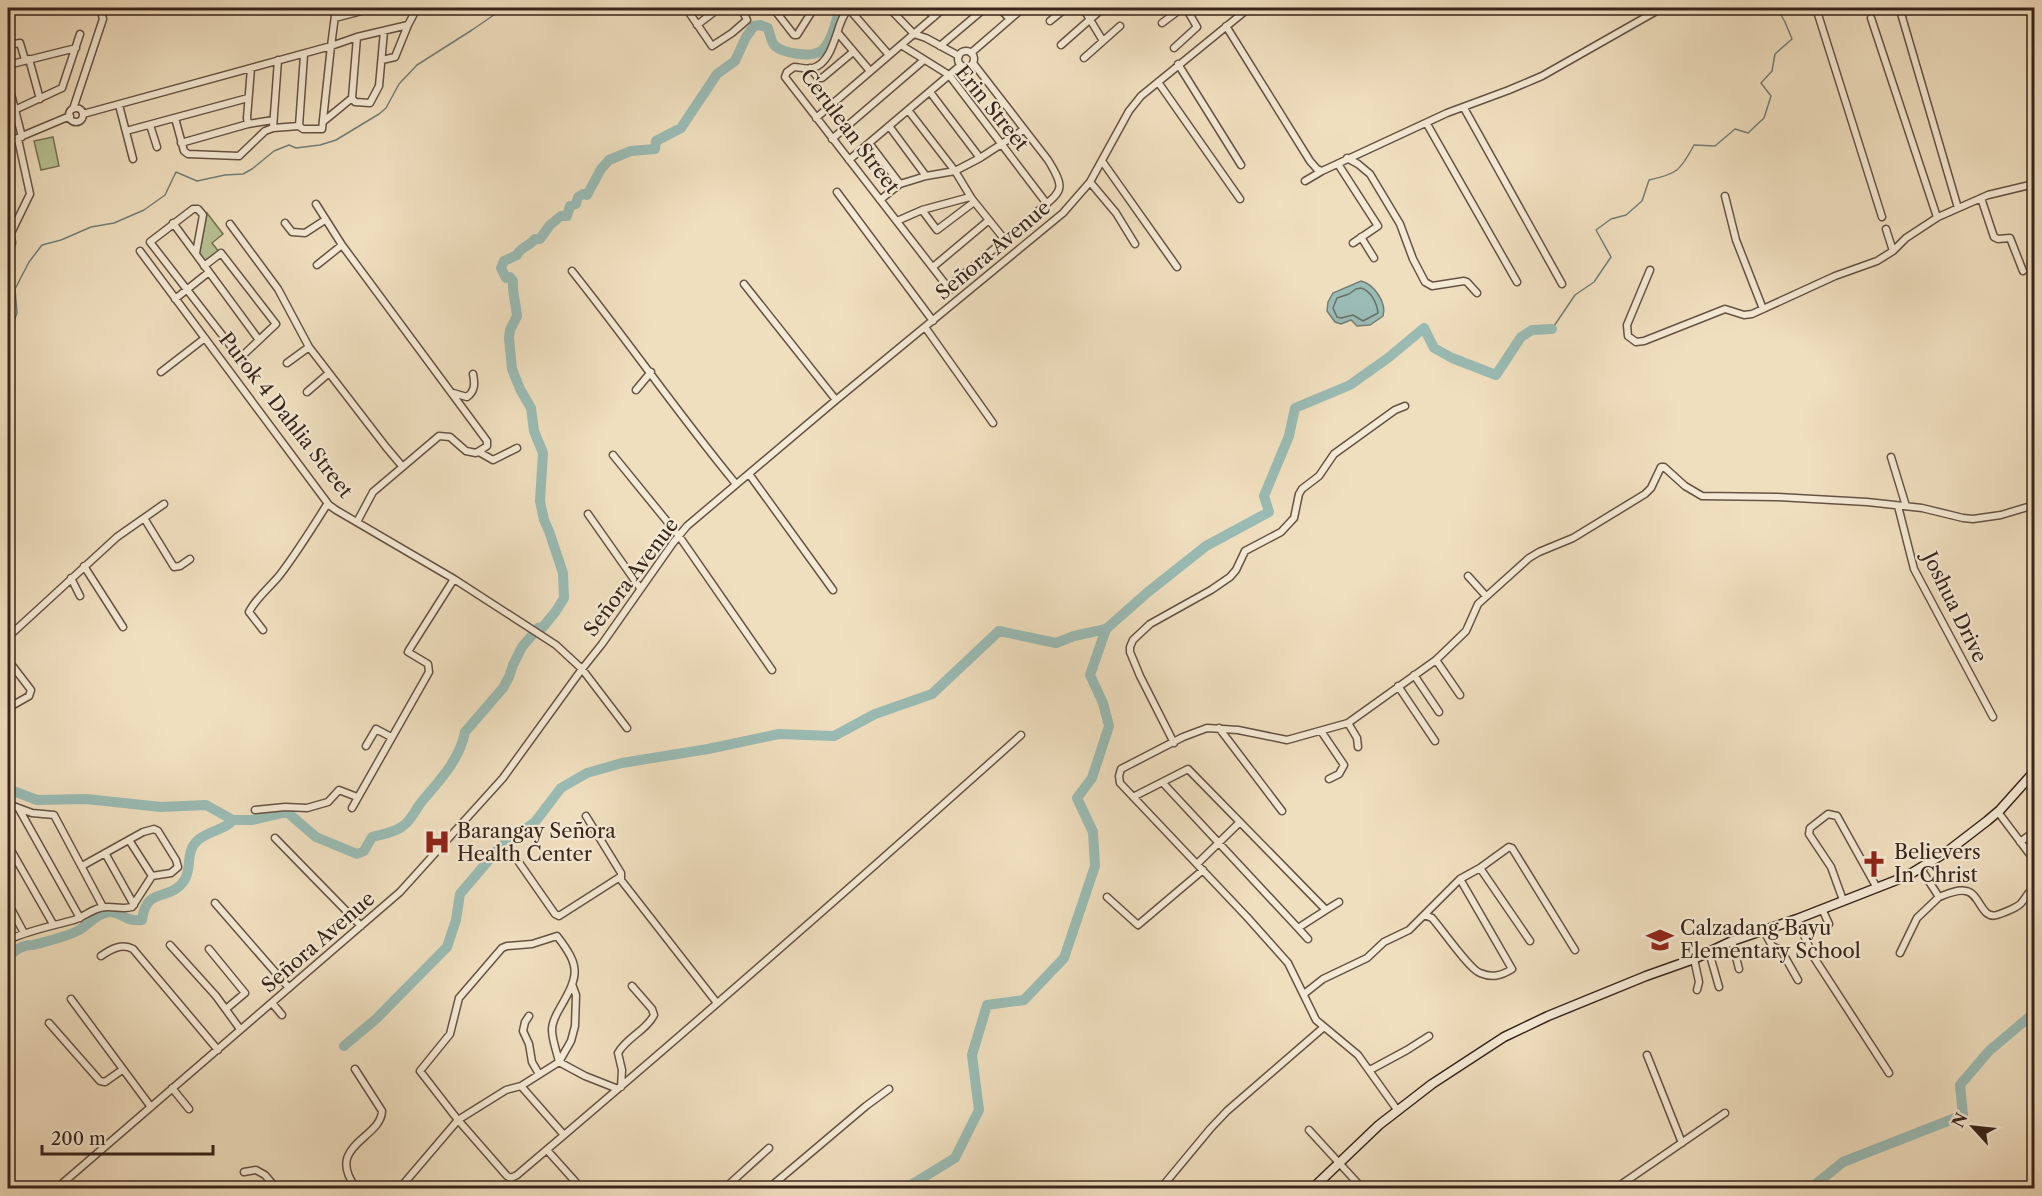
<svg xmlns="http://www.w3.org/2000/svg" width="2042" height="1196" viewBox="0 0 2042 1196" font-family="'Libre Caslon Text',serif">
<style>
.green{fill:#b8c293;stroke:#787357;stroke-width:1.5}
.water{fill:#9abcb5;stroke:#727f77;stroke-width:1.5}
.lines{fill:none;stroke-linecap:round;stroke-linejoin:round}
.shore{stroke:#687068;stroke-width:1.5}
.stream{stroke:#727f77;stroke-width:1.5}
.river{stroke:#9abcb5;stroke-width:10}
.street-casing{stroke:#655344;stroke-width:9}
.secondary-casing{stroke:#37241b;stroke-width:11}
.street{stroke:#f5ead5;stroke-width:6}
.secondary{stroke:#f5ead5;stroke-width:8}
.labels{text-anchor:middle;stroke-width:4.5;stroke-linejoin:round;paint-order:stroke}
.street-label{font-size:20px;fill:#37241b;stroke:#f5ead5}
.poi-label{font-size:20px;fill:#37241b;stroke:#f5ead5;text-anchor:start}
</style>
<rect width="100%" height="100%" fill="#f0dfbf"/>
<filter id="stains"><feTurbulence type="fractalNoise" baseFrequency=".00333" numOctaves="4"/><feColorMatrix values="0 0 0 0 .2 0 0 0 0 .09 0 0 0 0 .02 0 0 0 .5 -.17"/></filter>
<radialGradient id="worn" r=".72"><stop offset=".6" stop-color="#630" stop-opacity="0"/><stop offset="1" stop-color="#630" stop-opacity=".3"/></radialGradient>
<path class="green" d="M53,137L59,166L41,170L34,141Z
M207,213L223,234L212,243L220,253L205,263L199,255Z"/>
<path class="water" d="M1361,281C1374,284 1387,303 1383,316L1370,325L1357,326L1351,320L1341,324L1335,322L1327,311L1328,302L1333,293Z"/>
<g class="lines">
<path class="shore" d="M1361,288C1371,291 1377,303 1378,313L1363,321L1353,315L1341,318L1337,317L1333,308L1337,298L1349,294L1356,289Z"/>
<path class="stream" d="M8,329L14,321L17,313L15,289L29,262L42,245L61,240L91,227L114,223L144,210L165,195L176,172L197,181L225,175L243,174L252,169L274,151L289,145L296,148L320,145L336,140L379,114L386,108L399,84L417,65L472,30L504,8
M1552,329L1575,295L1594,282L1611,257L1596,230L1611,219L1626,215L1642,201L1649,180C1677,174 1680,171 1694,145L1715,146L1735,129L1748,133L1764,118L1771,96L1761,83L1772,71L1775,54L1792,39L1785,22L1777,8"/>
<path class="river" d="M8,789L37,800L86,799L161,807L206,805L233,820
M8,957C16,950 21,945 33,945C44,942 75,935 82,928C91,922 99,912 111,912C123,913 125,922 142,920C146,885 171,903 185,879C192,868 185,851 198,840C208,831 227,829 233,820H252L287,812L316,837L357,854L364,851L372,837C383,834 394,833 403,826C412,820 416,808 423,800C440,780 460,759 465,732L503,688L509,677L513,665L522,647L538,628L543,627L556,611L564,598L563,573L549,531L544,520L540,501L543,453L534,431L531,408L520,389L512,369L509,338L510,330L517,316C516,304 512,292 513,281L510,277L506,278L501,268L504,261L517,255C520,247 530,246 535,239H540L550,225L561,216H567L570,206L576,204L578,197L583,194L587,195L601,169L609,160L631,151L655,149L656,141L681,128L717,74L735,61L746,37L754,26L760,25L768,28C770,34 771,42 775,46C783,53 811,58 821,51C832,43 836,20 840,8
M344,1046L376,1019L447,947L456,920L460,894L499,848L535,822L561,788L587,773L622,763L708,749L779,734L834,736L875,714L932,694L999,631L1056,643L1074,636L1106,629L1148,592L1206,546L1269,512L1264,496L1289,436L1295,408L1350,385L1388,358L1424,328L1434,348L1452,358L1496,375L1521,337L1532,330L1552,329
M906,1188L955,1158L979,1110L972,1055L987,1005L1024,1000L1064,958L1095,866L1093,832L1077,798L1092,778L1109,726L1103,703L1090,675L1106,629
M1811,1188L1843,1162L1963,1115L1960,1085L1989,1051L2034,1013"/>
<defs>
<path id="street" d="M686,8L712,46L732,33L747,20L741,8
M773,8L794,35H797L814,8
M889,8L914,34L926,38L959,56
M926,8L934,17
M999,8L1010,19
M1083,8L1103,41
M1816,8L1882,217
M1900,10L1958,208
M335,18L373,8
M1871,18L1937,217
M1050,21L1066,8
M1162,23L1182,8
M697,25L714,12V8
M1226,26L1310,161L1317,169L1322,171L1447,113L1509,90L1542,76L1660,9
M838,33L870,71
M357,37L352,98L355,102L370,103L379,86L384,31
M8,45L20,43L25,60
M901,45L949,75L1047,204
M1061,45L1103,8
M940,46L985,8
M1174,48L1197,27L1186,8
M958 59a8 8 0 1 1 16 0a8 8 0 1 1-16 0Z
M971,53L1023,8
M304,55L299,126L303,129H322L331,46L357,37L408,25L417,8
M889,55L849,9C836,18 836,62 813,68C806,70 800,67 794,67L787,72L785,77L950,290
M1084,58L1120,26
M29,59L40,99
M382,60L395,57L408,25
M973,63L1048,160C1067,191 1062,190 1036,213
M1178,64L1241,165
M8,65L76,48
M810,68L818,78H822L853,52
M8,82L22,137
M1158,82L1240,199
M930,92L980,158
M119,105L133,159
M1464,108L1562,284
M69 115a7 7 0 1 1 14 0a7 7 0 1 1-14 0Z
M73,109L103,19L100,8
M908,110L955,171L972,199L1005,240
M8,113L62,88L80,34
M83,114L331,46L336,8
M175,118L184,151L188,154L239,156L265,131L273,128L278,60
M816,118L944,8
M324,121L352,98
M248,124L247,118L251,68
M1427,124L1517,282
M150,125L157,147
M889,126L926,176
M273,128L299,126
M126,131L248,98
M832,139L924,60
M8,142L70,116
M181,143L248,124L273,120
M869,143L900,184
M1347,158L1358,164L1370,174L1400,224L1413,259L1425,282L1432,286L1464,281L1467,282L1477,293
M849,160L961,65
M1102,161L1177,267
M1338,164L1378,226L1353,243
M1305,181L1322,171
M1090,182L1116,213L1135,244
M837,192L933,321
M1725,196L1736,240L1763,309
M1981,198L1994,237L1998,239L2010,238L2023,271
M880,200L900,184L926,176L955,171L980,158L1023,130
M316,204L342,245L487,441V446L476,453L466,451L450,437L439,436L373,492L357,522
M922,210L937,230L974,202
M8,215L12,243L8,249
M897,221L922,210L970,197
M173,223L259,340
M285,223L292,232L305,233L325,220
M230,224L278,289L309,347L386,447L402,466
M1886,229L1893,251
M11,233L30,194L18,139
M1361,237L1374,258
M140,251L329,505L336,510L454,579L556,645L582,669L627,728
M196,253L203,215L198,209H193L150,242L240,358L276,324L221,253L204,266
M317,265L342,245
M933,267L989,220
M1650,270L1627,325L1628,336L1636,342L1644,341L1725,309L1744,315L1752,314L1835,276L1877,261L1893,251L1906,238L1938,217L1988,195L2034,184
M572,271C628,341 679,415 736,484
M744,284L836,400
M948,287L1012,234
M175,299L209,272
M925,327L993,423
M287,363L309,347
M161,372L205,338
M636,390L651,372
M307,392L329,373
M453,393L467,397C475,391 475,384 473,374
M479,452L493,460L517,448
M613,455L679,536L772,670
M1891,457L1906,506
M749,474L833,590
M1898,506L1914,569L1993,717
M588,514L640,588
M144,518L174,567L180,566L190,559
M84,566L123,627
M1468,576L1486,596
M71,578L80,596
M263,630L249,612C256,598 269,588 279,576C296,554 311,530 326,506L329,505
M8,637L117,537L164,504
M8,660L31,690L29,696L8,708
M1436,660L1460,695
M1414,675L1439,712
M1398,686L1435,741
M1348,723L1357,738L1358,747
M1219,728L1282,811
M1321,731L1344,765L1339,774L1329,779
M1174,743L1140,676L1130,652V647L1133,640L1150,624L1211,590L1230,577L1236,570L1245,551L1281,532L1294,518L1299,494L1302,489L1319,476L1334,454L1395,410L1405,406
M366,746L376,729L391,737
M1133,797L1188,769L1326,910L1298,928L1163,783
M8,804L32,813L54,815L103,907
M352,808L429,672L428,664L408,652L409,650L454,579
M19,809L80,918
M255,810L285,807L307,808L328,802L339,790L357,797
M1998,812L2034,860
M586,816L621,873V880L717,1003
M275,838L361,926
M129,840L152,876
M2020,842L2034,832
M8,845L53,924
M105,853L134,905
M518,861L555,914L559,916L620,877
M1197,864L1240,822
M1480,868L1530,941
M1107,897L1138,925L1203,870
M1939,897C1947,894 1957,889 1966,891C1980,893 1981,920 1997,915C2003,913 2019,907 2022,902C2027,897 2027,892 2034,889
M1843,900L1831,867L1809,834L1810,828L1828,814L1837,816L1877,888
M8,903L24,933
M215,903L289,988
M1822,909L1829,924
M1326,910L1339,902
M1425,915L1432,918C1441,928 1470,970 1480,973C1492,978 1501,976 1512,969L1460,879
M1797,919L1813,956L1889,1073
M1298,928L1308,939
M1764,931L1772,946L1781,950L1798,980
M8,940C30,930 52,926 74,920C83,917 91,910 100,908C111,905 121,910 132,907L152,876L171,873L178,867L176,860L158,831L154,829L143,832L82,866
M1732,941L1739,969
M170,945L216,996L240,1029
M209,949L245,993L226,1009
M1709,952L1719,987
M1900,953L1917,918L1939,897L1921,869
M101,956C111,949 122,943 133,949L218,1050
M1694,959L1699,982L1697,990
M1304,994L1323,979L1367,958L1384,942L1409,930L1460,879L1480,868L1509,847L1512,848L1575,950
M71,999L151,1107
M272,1003L282,1015
M529,1016L525,1022L523,1031L529,1044L532,1062L539,1074
M49,1023L100,1081L105,1082L122,1070
M1647,1055L1682,1143
M355,1069L382,1111C381,1139 324,1145 356,1188
M1370,1070L1407,1050L1429,1036
M521,1086L564,1135
M621,1087L622,1070L618,1053C627,1037 646,1031 654,1015L652,1009L632,986
M172,1088L189,1109
M618,1089L585,1076L559,1062C557,1052 552,1040 552,1030C552,1023 557,1013 560,1008C579,975 581,967 557,936L532,944L507,946L502,948L459,998L450,1034L420,1071L458,1120L507,1176L511,1178L517,1175C687,1031 855,884 1021,735
M1398,1111L1358,1055L1316,1020L1288,963L1247,917L1120,783L1119,776L1121,769L1183,737L1207,728L1238,730L1287,740L1348,723L1436,660L1466,631L1478,604L1529,558L1539,552L1573,538L1645,494L1651,488L1661,467H1664L1685,486L1702,496L1777,497L1867,502L1922,508L1963,518L1973,519L2001,515L2034,505
M1309,1130L1362,1188
M547,1150L581,1188
M244,1172L256,1170L265,1175L276,1188
M57,1188L400,892L503,778L582,669L602,644L673,543L687,526L836,400L1063,213L1090,182L1129,111L1141,96L1249,8
M400,1188L458,1120L506,1090L521,1086L559,1062L571,1041L575,1026L576,995L572,984
M725,1188L769,1148
M769,1188L866,1106L889,1089
M1161,1188L1210,1129L1227,1111L1324,1027
M1398,1188L1399,1187
M1616,1188L1725,1113"/>
<path id="secondary" d="M1313,1188L1379,1125L1432,1084L1504,1037L1548,1016L1646,976L1694,959L1732,941L1797,919L1907,876L1948,851L1987,821L2000,810L2034,772"/>
</defs>
<use href="#street" class="street-casing"/>
<use href="#secondary" class="secondary-casing"/>
<use href="#street" class="street"/>
<use href="#secondary" class="secondary"/>
</g>
<defs>
<symbol id="hospital-bare" viewBox="-9 -9 18 18"><path d="M-5-5h3v3.5h4V-5h3V5h-3V1.5h-4V5h-3Z" fill="#8f2418" stroke="#f5ead5" stroke-width="2.5" paint-order="stroke"/></symbol>
<symbol id="church-bare" viewBox="-9 -9 18 18"><path d="M-1.2-6h2.4v3.5h3.3v2.4h-3.3V6h-2.4V-.1h-3.3v-2.4h3.3Z" fill="#8f2418" stroke="#f5ead5" stroke-width="2.5" paint-order="stroke"/></symbol>
<symbol id="school-bare" viewBox="-9 -9 18 18"><path d="M0-5L7-2L0 1L-7-2ZM-4 1L0 2.5L4 1V4Q0 6-4 4Z" fill="#8f2418" stroke="#f5ead5" stroke-width="2.5" paint-order="stroke"/></symbol>
</defs>
<g fill-rule="evenodd">
<use href="#hospital-bare" x="418" y="823" width="38" height="38"/>
<use href="#church-bare" x="1855" y="845" width="38" height="38"/>
<use href="#school-bare" x="1641" y="921" width="38" height="38"/>
</g>
<g class="labels">
<g class="street-label">
<text transform="translate(992 108) rotate(51)" y="7">Erin Street</text>
<text transform="translate(850 131) rotate(53)" y="7">Cerulean Street</text>
<text transform="translate(993 250) rotate(-40)" y="7">Señora Avenue</text>
<text transform="translate(286 415) rotate(52)" y="7">Purok 4 Dahlia Street</text>
<text transform="translate(631 577) rotate(-53)" y="7">Señora Avenue</text>
<text transform="translate(1955 607) rotate(64)" y="7">Joshua Drive</text>
<text transform="translate(318 942) rotate(-41)" y="7">Señora Avenue</text>
</g>
<g class="poi-label">
<text x="457" y="838">Barangay Señora<tspan x="457" dy="23">Health Center</tspan></text>
<text x="1894" y="859">Believers<tspan x="1894" dy="23">In Christ</tspan></text>
<text x="1680" y="935">Calzadang Bayu<tspan x="1680" dy="23">Elementary School</tspan></text>
</g>
</g>
<rect width="2042" height="1196" fill="none" stroke="#f0dfbf" stroke-width="30"/>
<rect x="9" y="9" width="2024" height="1178" fill="none" stroke="#37241b" stroke-width="3"/>
<rect x="15" y="15" width="2012" height="1166" fill="none" stroke="#37241b" stroke-width="1.5"/>
<g transform="translate(1973 1127) rotate(297)" stroke="#f5ead5" stroke-width="4.5" paint-order="stroke">
<path d="M0-4.5L10 22L0 15L-10 22Z" fill="#37241b"/>
<text y="-9" font-size="16" font-weight="bold" text-anchor="middle" fill="#37241b">N</text>
</g>
<path d="M42 1145v9h171v-9" fill="none" stroke="#37241b" stroke-width="3"/>
<text x="51" y="1145" font-size="18" fill="#37241b" stroke="#f5ead5" stroke-width="4.5" paint-order="stroke">200 m</text>
<rect width="100%" height="100%" filter="url(#stains)"/>
<rect width="100%" height="100%" fill="url(#worn)"/>
</svg>
